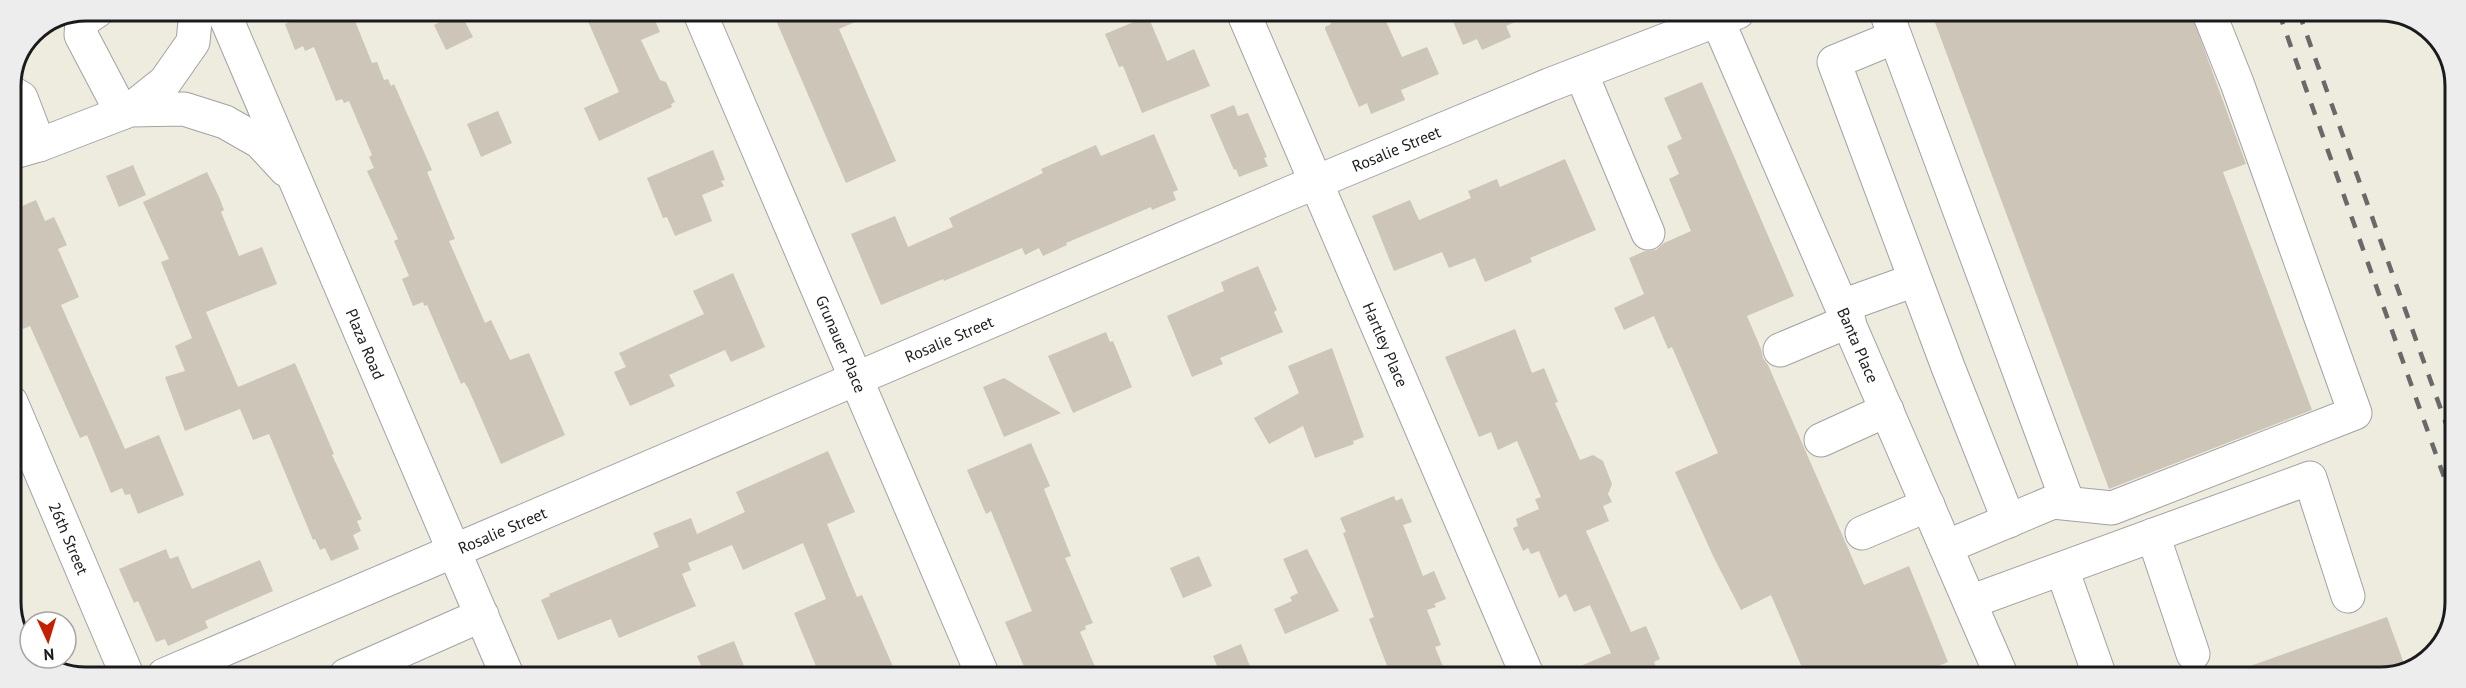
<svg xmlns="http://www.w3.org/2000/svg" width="2466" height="688" viewBox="0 0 2466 688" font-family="'PT Sans',sans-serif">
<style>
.building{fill:#cec5b9}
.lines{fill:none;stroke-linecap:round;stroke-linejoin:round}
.minor-casing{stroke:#a2a2a2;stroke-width:35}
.minor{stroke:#fff;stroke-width:33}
.rail{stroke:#696969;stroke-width:4.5;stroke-dasharray:12 12;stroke-linecap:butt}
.labels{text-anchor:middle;stroke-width:6;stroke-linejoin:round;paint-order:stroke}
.street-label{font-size:16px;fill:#1b1b1b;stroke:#fff}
.rim{fill:none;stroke:#1b1b1b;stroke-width:3}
</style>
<rect width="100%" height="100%" fill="#eeebdf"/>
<path class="building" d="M293,11H351L372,63L377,62L384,80L388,79L391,86L394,84L432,170L427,172L455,239L449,241L485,323L491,320L510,360L529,353L565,435L501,464L468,388L464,382L461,384L427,305L424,306L423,302L413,306L402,279L409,276L394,241L398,239L367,171L374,168L369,157L372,155L349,101L344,103L342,99L336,101L314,47L305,51L303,46L295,50L285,24L296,19Z
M606,11H651L660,32L641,40L660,80L666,82L675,102L671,104L672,107L599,141L584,108L619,92L587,19Z
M772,11H880L839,29L896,161L846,183Z
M460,12L473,37L446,50L434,25Z
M1326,12H1382L1402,57L1427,47L1439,74L1401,90L1405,100L1371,114L1367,103L1359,107L1325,29V27L1331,24Z
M1449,12H1538L1506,26L1511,37L1482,50L1477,39L1463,45Z
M1931,12L2191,13L2246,164L2223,172L2312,410L2109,489Z
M1148,16L1167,61L1194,49L1210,86L1142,113L1123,66L1119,67L1105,34Z
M1702,82L1794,296L1747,316L1761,349L1763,358L1768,365L1864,585L1909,566L1948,662L1912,677H1806L1771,595L1741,610L1714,558L1675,472L1718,453L1672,347L1668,349L1654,316L1624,330L1614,308L1644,294L1629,258L1645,251L1656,250L1664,243L1691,231L1669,179L1679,174L1667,146L1682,139L1664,98Z
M1234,105L1238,116L1248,113L1267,157L1264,158L1268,166L1239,177L1236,169L1234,170L1210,115Z
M498,111L512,143L481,157L467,124Z
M1154,134L1178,190L1173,192L1176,200L1152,210L1151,207L1066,243L1067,245L1043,256L1039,248L1025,255L1022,248L944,281L943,279L881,305L851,234L895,216L908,247L953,227L949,218L1043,173L1041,169L1096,145L1101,156Z
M713,150L725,180L721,181L724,186L702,195L712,221L675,236L667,217L663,218L647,178Z
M1565,159L1596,230L1530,258L1532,262L1485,282L1475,258L1449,268L1442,252L1394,271L1372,216L1410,200L1419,220L1471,198L1468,191L1497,179L1500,187Z
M133,165L146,195L119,207L106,176Z
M207,172L219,197L224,210L221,212L239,256L262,247L277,284L206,312L238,387L295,363L334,454L332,455L362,519L357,521L361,531L353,535L359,549L331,561L325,548L320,550L315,539L313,540L269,434L253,440L240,409L185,431L165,377L185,371L175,346L192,338L161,262L169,259L143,202Z
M36,200L45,221L54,217L67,245L58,249L79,297L61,305L125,449L159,435L184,495L138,514L130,494L125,495L122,488L111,493L87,435L80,438L30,326L23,329L11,303V211Z
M1258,266L1277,310L1274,312L1283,332L1220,358L1223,364L1192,377L1167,316L1224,291L1221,282Z
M733,273L765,347L731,362L725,350L669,375L675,386L630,406L614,372L626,367L619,353L704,314L693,291Z
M1515,329L1532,373L1544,368L1558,402L1555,403L1580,460L1593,455L1603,461L1612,484L1608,494L1612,502L1603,506L1609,521L1586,531L1631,632L1646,626L1660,659L1654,662L1660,677H1555L1611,653L1590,605L1574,612L1566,594L1559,598L1539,551L1531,554L1528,548L1523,551L1513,528L1518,526L1516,519L1539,509L1535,499L1541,497L1517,441L1498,450L1491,432L1479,437L1445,357Z
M1106,332L1110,342L1113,341L1132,387L1073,413L1048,356Z
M1332,348L1364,437L1353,441L1354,444L1315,458L1303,426L1269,444L1254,418L1299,393L1288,366Z
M1004,378L1061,413L1004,437L983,387Z
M1031,443L1050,486L1044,489L1071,556L1065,558L1093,623L1085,626L1086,629L1080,632L1099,676H1028L1005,622L1032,611L991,511L986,514L967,470Z
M828,451L855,512L827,524L857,597L862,595L897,676H820L794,613L826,599L803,543L743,570L732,545L688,563L691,570L682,574L696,606L619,638L611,619L558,640L541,600L550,596L549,594L659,547L653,533L691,518L697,534L745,512L736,492Z
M1394,496L1396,501L1402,498L1412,522L1403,525L1423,576L1434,571L1446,599L1434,604L1436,607L1427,610L1441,645L1435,647L1447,676H1391L1369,619L1374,617L1343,533L1346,532L1340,518Z
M166,549L170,559L178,556L192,589L260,560L273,591L205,621L208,628L168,646L165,639L156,642L138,601L134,603L119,569Z
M1307,549L1339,611L1285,634L1274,609L1292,601L1290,597L1298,593L1283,559Z
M1199,556L1212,586L1183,598L1170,568Z
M2387,617L2406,669L2381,677H2228V674Z
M734,641L748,676H705L697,656Z
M1241,644L1254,676H1221L1213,656Z"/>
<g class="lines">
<defs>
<g id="minor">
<path d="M97,11L82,21L81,35L122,113"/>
<path id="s1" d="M223,11L507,675"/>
<path id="s2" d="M699,11L983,676"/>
<path id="s3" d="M1243,12L1528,677"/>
<path id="s4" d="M1714,12L2002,677"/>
<path d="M1886,12L2068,503"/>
<path d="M1895,37L1834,62L1948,367L2009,521"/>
<path d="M1581,73L1648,233"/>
<path d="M11,92L21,98L39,145"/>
<path d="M130,110L165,82L193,42L196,11"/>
<path d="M11,153L39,145L130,110L184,109L225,122L260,142L286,170"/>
<path d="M1842,306L1915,280"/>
<path d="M1780,350L1849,321"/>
<path id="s5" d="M11,402L127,675"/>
<path d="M1821,440L1887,410"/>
<path d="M1862,533L1928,505"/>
<path d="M2153,535L2193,654"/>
<path d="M1946,547L2053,502L2112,508L2355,413L2237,83L2209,13"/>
<path d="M2062,569L2100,677"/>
<path d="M1970,602L2310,478L2348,596"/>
<path id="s6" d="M164,675L1290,193L1549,85L1738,12"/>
<path d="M346,675L482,615"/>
</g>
</defs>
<use href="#minor" class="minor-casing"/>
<use href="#minor" class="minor"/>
<path class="rail" d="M2279,13L2454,505
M2299,13L2454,446"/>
</g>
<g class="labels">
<g class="street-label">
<text dy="6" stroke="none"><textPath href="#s6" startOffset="1340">Rosalie Street</textPath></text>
<text dy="6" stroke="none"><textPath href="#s6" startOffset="854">Rosalie Street</textPath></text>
<text dy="6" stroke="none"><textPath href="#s1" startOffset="362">Plaza Road</textPath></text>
<text dy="6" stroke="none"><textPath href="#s2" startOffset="362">Grunauer Place</textPath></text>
<text dy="6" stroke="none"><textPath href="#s3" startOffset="362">Hartley Place</textPath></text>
<text dy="6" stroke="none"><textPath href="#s4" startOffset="363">Banta Place</textPath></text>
<text dy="6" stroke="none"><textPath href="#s6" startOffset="368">Rosalie Street</textPath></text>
<text dy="6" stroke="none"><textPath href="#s5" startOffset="148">26th Street</textPath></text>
</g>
</g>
<path d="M0 0H2466V688H0ZM86 21H2380A65 65 0 0 1 2445 86V602A65 65 0 0 1 2380 667H86A65 65 0 0 1 21 602V86A65 65 0 0 1 86 21Z" fill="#ededed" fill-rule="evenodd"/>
<path class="rim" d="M86 21H2380A65 65 0 0 1 2445 86V602A65 65 0 0 1 2380 667H86A65 65 0 0 1 21 602V86A65 65 0 0 1 86 21Z"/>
<g transform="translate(48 640) rotate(176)"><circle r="28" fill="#ffffff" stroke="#a4a4a4" stroke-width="1.5"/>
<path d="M0-4.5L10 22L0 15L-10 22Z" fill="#c61f00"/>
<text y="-9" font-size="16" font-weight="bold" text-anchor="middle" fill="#1b1b1b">N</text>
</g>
</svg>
